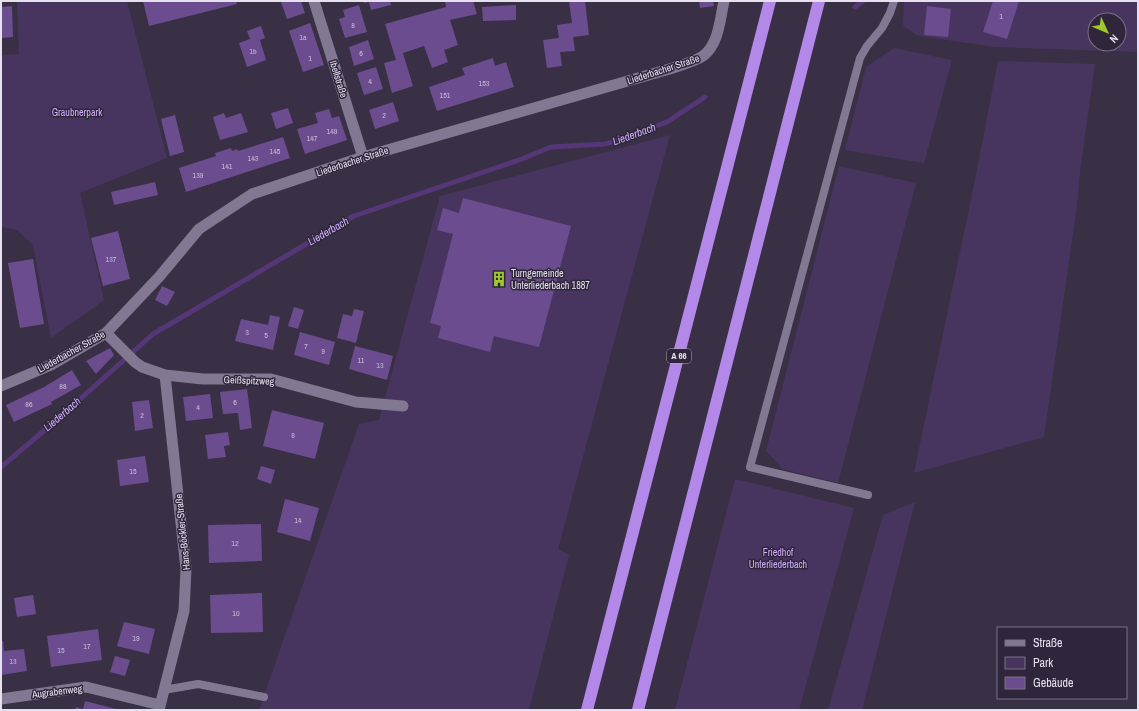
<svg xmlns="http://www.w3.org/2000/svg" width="1139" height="711" viewBox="0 0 1139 711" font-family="'Archivo Narrow',sans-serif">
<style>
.green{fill:#48355f;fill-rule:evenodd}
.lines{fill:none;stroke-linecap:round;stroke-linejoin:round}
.stream{stroke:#553676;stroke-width:5}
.building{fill:#6b4c8e}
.service{stroke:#827891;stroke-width:8}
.minor{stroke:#827891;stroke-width:11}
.motorway{stroke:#b488e8;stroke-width:12}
.labels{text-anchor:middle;stroke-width:3;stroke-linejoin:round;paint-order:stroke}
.number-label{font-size:8px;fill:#c8bcd7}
.shield{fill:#2f263b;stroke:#b0a9b9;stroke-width:1}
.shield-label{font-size:9px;font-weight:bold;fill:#e7e1ef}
.street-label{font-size:10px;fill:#e7e1ef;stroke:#2f263b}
.park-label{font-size:10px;fill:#d1b0fc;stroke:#2f263b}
.poi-label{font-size:10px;fill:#e7e1ef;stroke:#2f263b;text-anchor:start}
.water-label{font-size:11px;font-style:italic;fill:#d2b1fd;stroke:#2f263b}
</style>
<rect width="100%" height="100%" fill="#393045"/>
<path class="green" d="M17,1H127L167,158L80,193L104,300L51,338L33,245L17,230L1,227V55L19,54Z
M904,1H1138V52L995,47L960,42L916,35L903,25ZM1095,20H1119V44H1095Z
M894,48L952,60L924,163L845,150L866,67Z
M998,61L1095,64L1080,172L1077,205L1044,437L914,473L974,185Z
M670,135L558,549L569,555L529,710H259L359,424L379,420L440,196Z
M839,166L916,183L838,483L783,469L766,451Z
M735,479L854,508L799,710H675Z
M915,502L862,710H828L883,515Z"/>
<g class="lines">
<path class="stream" d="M855,7L863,1
M1,467L59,418L153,334L354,216L522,159L551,147L606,144L667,122L705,97"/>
</g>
<path class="building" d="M143,1H236L237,4L149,26Z
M285,1H301L305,13L287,19L281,2Z
M364,1H390L391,5L371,10L369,2L364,3Z
M445,1H473L477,14L450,20L458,45L444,50L448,62L432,68L424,46L403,53L413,86L392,93L384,63L396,60L385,24L446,7Z
M569,1H585L589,35L573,37L575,51L560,52L562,66L547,68L543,40L559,38L557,25L572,23Z
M699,1H713L714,6L700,8Z
M993,1H1019L1007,39L983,32Z
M359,5L367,32L345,38L339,19L345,17L343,10Z
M516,5V20L483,21L482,7Z
M12,6L13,37L1,38V7Z
M927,6L951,9L948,37L924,35Z
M310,23L324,65L303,72L289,31Z
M261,26L265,38L260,40L266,60L247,67L239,43L250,39L247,31Z
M368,40L374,59L354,66L349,47Z
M493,58L495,66L506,62L514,87L437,111L429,87L465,75L462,68Z
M376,67L383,89L364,95L357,73Z
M393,102L399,121L375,129L369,110Z
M288,108L293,123L276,129L271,113Z
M329,109L332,118L339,116L347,140L305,154L297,129L318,123L315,113Z
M224,113L226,118L241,113L248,132L220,140L213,117Z
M175,115L184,152L170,156L161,119Z
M283,137L290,158L186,192L179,168L216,156L215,153L231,148L232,151L237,149L238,151Z
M155,182L158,195L114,205L111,192Z
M463,198L571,226L539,347L494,336L490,352L438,338L441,326L430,323L453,234L437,230L443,208L459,213Z
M118,231L130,279L103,286L91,238Z
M33,259L44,324L20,328L8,263Z
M162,286L175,292L167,306L155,300Z
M294,307L304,310L298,329L288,326Z
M354,309L364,311L356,343L337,338L343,314L352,316Z
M270,315L280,317L273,350L235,341L241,319L268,325Z
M300,332L335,342L329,365L294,355Z
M355,346L393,356L387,380L349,369Z
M110,348L114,355L96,374L86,361Z
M72,370L81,385L51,402L52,404L14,422L6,405L44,387Z
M247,389L252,428L240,430L238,413L223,414L220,392Z
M210,394L213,418L186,421L183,397Z
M149,400L153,428L135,431L132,402Z
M272,410L324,423L315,459L263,446Z
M228,432L230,445L224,446L226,457L208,459L205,435Z
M145,456L149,482L120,486L117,460Z
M261,466L275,470L271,484L257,479Z
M285,499L319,508L310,541L277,532Z
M261,524L262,561L209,563L208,525Z
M262,593L263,632L211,633L210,595Z
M33,595L36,614L17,617L14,598Z
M124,622L155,629L149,654L117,646Z
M98,629L102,660L51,667L47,636Z
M1,641H3L4,651L24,649L27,671L1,675Z
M115,656L130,660L125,676L110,672Z
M85,701L116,709V710H75L76,707L83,709Z"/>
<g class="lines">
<path class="service" d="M868,495L750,467L860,58L867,46L882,28L890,13L894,1
M164,690L198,684L264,697"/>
<path class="minor" d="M314,1L363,157
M106,333L135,362L142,367L165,375L203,379H271L356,402L403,406
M1,386L51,365L106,333L159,277L199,229L252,194L363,157L673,68C683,64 694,62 703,56C719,44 720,19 724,1
M1,699L86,687L160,705
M159,710L184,611L186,569L165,375"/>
<path class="motorway" d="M587,710L770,1
M638,710L819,1"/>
</g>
<defs>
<symbol id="building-bare" viewBox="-9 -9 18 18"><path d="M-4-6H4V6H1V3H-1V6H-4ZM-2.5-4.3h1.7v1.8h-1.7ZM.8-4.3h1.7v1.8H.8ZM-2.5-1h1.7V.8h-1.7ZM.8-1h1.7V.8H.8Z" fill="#a0c92c" stroke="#2f263b" stroke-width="2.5" paint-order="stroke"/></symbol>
</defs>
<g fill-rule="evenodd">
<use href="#building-bare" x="488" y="268" width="22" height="22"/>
</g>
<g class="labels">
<g class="number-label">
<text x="1001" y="19">1</text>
<text x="353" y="28">8</text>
<text x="303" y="40">1a</text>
<text x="253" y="54">1b</text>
<text x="361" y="56">6</text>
<text x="310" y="61">1</text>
<text x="370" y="84">4</text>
<text x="484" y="86">153</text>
<text x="445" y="98">151</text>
<text x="384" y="118">2</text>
<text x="332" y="134">149</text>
<text x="312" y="141">147</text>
<text x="275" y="154">145</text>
<text x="253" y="161">143</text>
<text x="227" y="169">141</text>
<text x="198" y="178">139</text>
<text x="111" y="262">137</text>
<text x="247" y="335">3</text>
<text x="266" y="338">5</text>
<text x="306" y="349">7</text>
<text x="323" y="354">9</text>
<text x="361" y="363">11</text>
<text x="380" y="368">13</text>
<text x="63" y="389">88</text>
<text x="235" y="405">6</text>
<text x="29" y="407">86</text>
<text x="198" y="410">4</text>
<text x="142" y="418">2</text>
<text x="293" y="438">8</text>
<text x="133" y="474">15</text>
<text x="298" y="523">14</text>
<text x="235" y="546">12</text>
<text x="236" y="616">10</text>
<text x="136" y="641">19</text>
<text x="87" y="649">17</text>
<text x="61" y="653">15</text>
<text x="13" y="664">13</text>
</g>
<rect class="shield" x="667" y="349" width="24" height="14" rx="3"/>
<g class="shield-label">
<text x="679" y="359">A 66</text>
</g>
<g class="street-label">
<text transform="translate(663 69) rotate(-18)" y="4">Liederbacher Straße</text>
<text transform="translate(339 79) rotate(73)" y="4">Ibellstraße</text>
<text transform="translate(352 161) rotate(-18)" y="4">Liederbacher Straße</text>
<text transform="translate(71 351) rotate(-29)" y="4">Liederbacher Straße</text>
<text transform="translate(249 380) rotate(2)" y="4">Geißspitzweg</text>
<text transform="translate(182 532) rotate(-96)" y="4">Hans-Böckler-Straße</text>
<text transform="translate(57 691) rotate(-7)" y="4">Augrabenweg</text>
</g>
<g class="park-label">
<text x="77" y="116">Graubnerpark</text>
<text x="778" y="556">Friedhof<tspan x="778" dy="12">Unterliederbach</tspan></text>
</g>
<g class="poi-label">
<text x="511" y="277">Turngemeinde<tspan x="511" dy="12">Unterliederbach 1887</tspan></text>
</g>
<g class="water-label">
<text transform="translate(634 134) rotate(-20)" y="4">Liederbach</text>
<text transform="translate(328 231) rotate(-30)" y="4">Liederbach</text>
<text transform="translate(62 414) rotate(-41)" y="4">Liederbach</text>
</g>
</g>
<rect width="1139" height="711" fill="none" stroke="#e7e1ef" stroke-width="4"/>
<rect x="997" y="627" width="130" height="72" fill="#2f263b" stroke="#797183"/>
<rect x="1005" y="640" width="20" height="6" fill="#827891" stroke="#797183"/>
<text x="1033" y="647" font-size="12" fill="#e7e1ef">Straße</text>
<rect x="1005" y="657" width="20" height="12" fill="#48355f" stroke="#797183"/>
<text x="1033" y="667" font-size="12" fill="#e7e1ef">Park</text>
<rect x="1005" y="677" width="20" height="12" fill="#6b4c8e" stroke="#797183"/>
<text x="1033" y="687" font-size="12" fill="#e7e1ef">Gebäude</text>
<g transform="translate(1107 32) rotate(134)"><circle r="19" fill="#2f263b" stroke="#797183"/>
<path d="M0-3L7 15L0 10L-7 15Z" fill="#a0c92c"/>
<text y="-6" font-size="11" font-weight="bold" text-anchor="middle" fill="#e7e1ef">N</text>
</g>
</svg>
